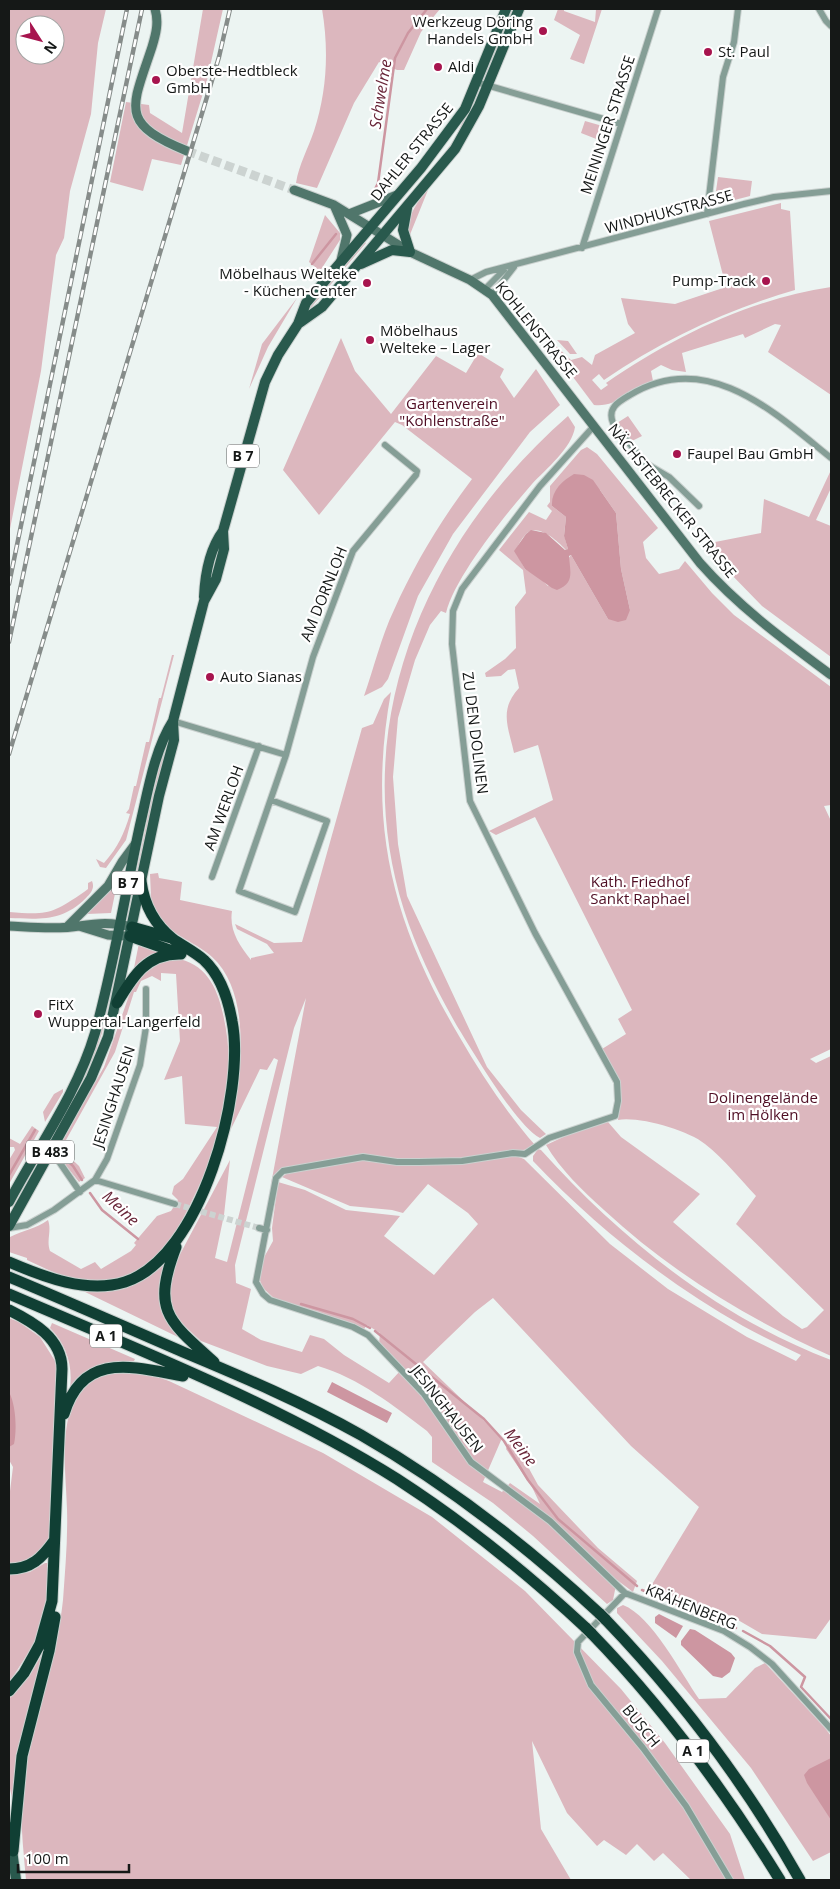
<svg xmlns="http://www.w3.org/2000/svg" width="840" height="1889" viewBox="0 0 840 1889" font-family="'Open Sans',sans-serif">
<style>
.green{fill:#dcb7be;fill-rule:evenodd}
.water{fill:#cd96a1}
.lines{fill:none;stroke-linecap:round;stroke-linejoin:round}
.stream{stroke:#cd96a1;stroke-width:2.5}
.street-tunnel{stroke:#ccd3d1;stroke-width:6;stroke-dasharray:6 3;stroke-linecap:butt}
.secondary-tunnel{stroke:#ccd3d1;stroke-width:9;stroke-dasharray:9 4.5;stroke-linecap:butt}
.street-casing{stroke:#cad1cf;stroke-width:8}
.secondary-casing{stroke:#cad1cf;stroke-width:11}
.primary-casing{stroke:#cad1cf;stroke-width:12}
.highway-casing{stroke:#cad1cf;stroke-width:13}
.street{stroke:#859e96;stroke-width:6}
.secondary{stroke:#50766b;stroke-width:9}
.primary{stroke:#29594d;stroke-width:10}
.highway{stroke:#103f34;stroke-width:11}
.rail-casing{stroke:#868c8a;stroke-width:4.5}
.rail{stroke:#fff;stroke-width:2.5;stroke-dasharray:8;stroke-linecap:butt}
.highway-bridge-casing{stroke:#cad1cf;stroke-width:13;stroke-linecap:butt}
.highway-bridge{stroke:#103f34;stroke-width:11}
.poi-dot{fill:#a7144e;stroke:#fff;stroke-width:2}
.labels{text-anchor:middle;stroke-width:4.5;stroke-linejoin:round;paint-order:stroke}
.shield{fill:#fff;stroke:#5b5d5d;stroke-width:1}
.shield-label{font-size:14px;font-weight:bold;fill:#151817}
.poi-label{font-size:15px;fill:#151817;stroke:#fff;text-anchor:start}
.street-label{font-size:15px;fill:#151817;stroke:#fff}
.park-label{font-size:15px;fill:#4f0e24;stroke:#fff}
.water-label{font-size:16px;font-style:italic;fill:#692639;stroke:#fff}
</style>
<rect width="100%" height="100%" fill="#ecf4f2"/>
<path class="green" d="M9,9H106L98,43L91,114L70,191L64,238L56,255L41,371L9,534ZM25,25H55V55H25Z
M203,9H223L207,80L181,165L152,159L143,191L110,182L126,102L149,105L150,113L182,133Z
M322,9H440L421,32L404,70H397L379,62L354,103L317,188L296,183C299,164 308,149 314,131C327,91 329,50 322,9Z
M558,9H564V11L595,22L596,9H602L584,64L570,59L580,35L554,20Z
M475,96L478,99L448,153L391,220L389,219L440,159L454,140Z
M585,121L613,129L609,144L581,133Z
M718,177L752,181L750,196L723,203L718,202L715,198Z
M428,189V190L409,237C405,218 416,204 428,189Z
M781,203V209L790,211L795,290C726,310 663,340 604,380L599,374L592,380L601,390L608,385L606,383C673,337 750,299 831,287V395L768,352L781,325L775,324L745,338L743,334L682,353L686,372L672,370L661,365L651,371L653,381C634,389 615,408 594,405L546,341L553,343L571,360L582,357L592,365L595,355L635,333L628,324L621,298L675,304L726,287L709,221Z
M325,215L340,233V240L320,271L309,262Z
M362,241L366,243L303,317L313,300Z
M297,298L268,347L249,389L262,344Z
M341,338L355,371L391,414L436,356L466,373L478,353L504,369L500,377L514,398L536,369L560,405L530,432L453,534L418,596L388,679L382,687L364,696C374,668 381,637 394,610C415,563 441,520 472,479L402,425L395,422L319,515L283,470Z
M557,340L568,341L577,354H570Z
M568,416L575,427C572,448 546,469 532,484C506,514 455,576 446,613L441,611L430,625L415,660L398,718L393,777L398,844L407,896L487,1067L521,1110L546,1134L540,1138C517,1127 472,1050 457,1026C436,989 417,951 404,910C345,724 427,539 568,416Z
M628,416L642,436L632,441L617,423Z
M587,447L597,454L658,528L643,542L646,558L659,574L679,569L685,561L712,593L734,615L831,687V805L824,806L831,821V1049L810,1059L816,1063L831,1056V1356C748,1319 671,1272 604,1210C582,1190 561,1170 546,1145L587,1126L608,1122L621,1137L700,1194L673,1222L783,1316L802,1329L807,1327L824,1310L736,1224L756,1196C740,1179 724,1159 705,1144C688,1130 638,1116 618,1120L620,1100L602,1049L626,1034L618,1019L632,1010L535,817L496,835L489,831L553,800L538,745L514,753C508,726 499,710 519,688L515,669L508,670L501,676L486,677L485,673L505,659L516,648L515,607L526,593L523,570L499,550L529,512L546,520L552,511L547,506L550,502V486L581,450ZM600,490L616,513L621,569L630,610L608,619L571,555L548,586L539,577L525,569L515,551C518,546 521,539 526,534C537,522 558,541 566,550L568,549L564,535L566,517L552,506Z
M831,470V488L816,520L831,526V657L762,606L726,569L710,543L761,533L764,499L809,517Z
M172,655H174L126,840L106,868L100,867L96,859L104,863C118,847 124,834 130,814L126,813L129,809L134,786H136L146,742H149L159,698H161Z
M391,692C367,824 392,922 459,1036C481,1074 506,1112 535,1145L530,1149L467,1158L397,1160L350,1156L280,1169L271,1184L306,998L294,1028L235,1265L236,1283L251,1289L242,1329L261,1340L302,1352L310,1335L324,1339L344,1355L389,1383L400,1371L379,1344L380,1333L367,1325L364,1329L319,1312L276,1300L263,1288L259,1278L262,1261L273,1241L272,1228L278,1182L305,1190L346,1210L400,1216L384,1236L434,1275L478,1224L468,1213L428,1184L403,1213L392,1210L350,1206L282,1177L289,1172L362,1160L393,1164L516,1156L524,1159L610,1244L668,1289L747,1337L796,1361L801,1355C781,1345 761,1336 743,1326C665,1282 594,1225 533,1161V1156L538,1149L541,1150C621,1239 718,1317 831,1360V1618L816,1639L762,1634L731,1616L662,1593L651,1586L699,1507L631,1446L493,1298L475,1312L423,1362L502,1438L483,1482L502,1492L510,1483L540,1504L532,1487L506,1449L509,1441L516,1445L538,1485L598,1548L637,1581L633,1592L617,1580L613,1600L607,1604L533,1536L493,1503L432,1462V1437L427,1431C394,1406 359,1378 318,1366L301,1374L267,1366L201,1341L179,1321L172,1309L169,1292L177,1260L230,1160L224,1215L215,1258L227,1262L278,1060L274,1058L267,1070L260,1069L231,1129C240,1081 254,995 212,957C198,944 172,934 162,922C156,916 153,905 149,898L151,897L150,874L158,873L159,878L182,882L180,900L232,911C229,930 239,945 251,960V958L274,953L267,944L237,929L235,924L274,943L302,942L362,728L373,724L384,699Z
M167,736H170L131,911L129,910L150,806Z
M118,879L111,913L87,914Z
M92,881C95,888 91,893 86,898C62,922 40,919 9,918V912C48,915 52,914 84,892L88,889V883Z
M139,943L161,951L143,959L134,968Z
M120,947L102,1033L89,1071L32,1174L31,1170L64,1114Z
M175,958C205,963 217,986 223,1014C239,1082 220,1146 189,1207C179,1226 168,1249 151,1263C138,1274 116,1281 98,1283C77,1284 46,1269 27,1260V1258L9,1252L10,1237C23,1230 36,1229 48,1220C52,1231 46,1240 50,1251L81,1269L95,1262L101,1269L131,1251L136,1245L134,1243L157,1216L171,1211L178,1200L172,1194L174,1186L183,1179L217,1127L185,1124L182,1076L164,1080L180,1041L176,974L161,973V981L152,976L141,981L136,992H134L115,1052L61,1149L79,1166L85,1178L79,1182L57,1154V1149L104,1067L133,984L151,965Z
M63,1089V1092L45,1122L43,1112L54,1094Z
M32,1126L39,1131L9,1184V1160L15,1150L14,1147H9V1138L20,1144Z
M167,1258C157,1295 155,1306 178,1337L81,1290L99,1291Z
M9,1318L19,1322L40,1337L57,1364L49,1539C40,1555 26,1563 9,1564V1499L13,1467L9,1460Z
M52,1323L135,1359L134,1361L101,1365L70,1388C73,1365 66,1344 50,1328Z
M109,1372L146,1373L169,1381L323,1453L432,1517L525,1591L621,1689L665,1743L730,1834L745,1880H691L663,1853L654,1861L637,1844L626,1855L604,1840L597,1846L567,1813L532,1741L541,1829L571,1880H26C23,1844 18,1807 24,1770C34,1713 57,1658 63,1600C65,1571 68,1539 67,1509C66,1478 61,1442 70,1411C76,1391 91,1380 109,1372Z
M45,1563H48V1603L37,1639L9,1683V1575L30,1572Z
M623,1605C652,1616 681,1673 699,1699L726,1698L755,1668L765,1663L825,1728L831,1736V1852L813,1861L751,1768L662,1661L617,1613V1608Z
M41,1656H42L12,1798L9,1784V1699L30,1675Z"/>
<path class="water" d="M574,474L584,475L593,480L616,513L621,569L630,610L626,620L618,622L608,619L571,555L569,556C570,572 575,583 557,590L552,588L525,569L514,551L526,534L531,530L546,533L565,550L568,549L564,536L566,517L552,506C551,491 562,481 574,474Z
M332,1382L392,1413L387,1423L327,1392Z
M9,1392C16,1405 17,1430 14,1444L9,1447Z
M659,1614L683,1626L676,1638L655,1623V1617Z
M690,1629L695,1630L731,1653L735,1658L730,1672L722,1678L713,1676L681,1645V1641Z
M831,1758V1820L807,1783L804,1775L809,1769Z"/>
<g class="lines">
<path class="stream" d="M374,191L378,183L395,58L408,33L427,9
M312,264L336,234
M59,1153L73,1166L82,1180
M9,1175L35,1130
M90,1193L102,1210L138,1239
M301,1304L353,1319L370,1328
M375,1331L484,1419L504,1441L528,1480L558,1519L637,1586
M642,1590L736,1628
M743,1631L770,1646L805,1677L801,1687L831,1719"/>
<path class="street-tunnel" d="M175,1204L259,1228"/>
<path class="secondary-tunnel" d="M187,151L294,190"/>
<defs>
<path id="street" d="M819,9L826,21L831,26
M476,82L621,124
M707,214L723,77L734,42L738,9
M582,248L658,9
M470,280L486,272L744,204L774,197L831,191
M485,289L504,270
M492,295L514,267
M594,426L540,486L462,589L453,611L452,644L470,801L535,933L617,1082L618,1101L615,1116L549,1138L525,1154L513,1153L462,1161L419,1162H397L363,1157L283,1171L276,1178L256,1282L263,1294L270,1300L353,1327L368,1335L424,1394L471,1462L550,1521L625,1593L724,1631L750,1647L772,1664L831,1729
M699,506L669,477L645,463L613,423C607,408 618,402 630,395C707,348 774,412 831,458
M173,721L286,755L239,891L295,912L327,821L271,800
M286,755L313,657L353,551L416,475L417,471L385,445
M212,877L259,746
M51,1150L80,1192
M95,1180L175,1204
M9,1228L27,1225L54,1210L95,1180L107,1159L140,1065L146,1027V989
M259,1228L267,1230
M625,1593L578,1642L577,1652L591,1685L643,1748L686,1806L730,1880"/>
<path id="secondary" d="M155,9C159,22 156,34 152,47C132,108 118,123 187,151
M294,190L334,205L410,252L470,280L492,295L700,563C739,607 784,640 831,675
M334,205L347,235L341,260
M349,214L397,195
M9,926C30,927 57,930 79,926C99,923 111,922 132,927
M79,926L108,935L125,936
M67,927L108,886L122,862L136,843"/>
<path id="primary" d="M361,264L392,250L410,252L403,230L407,208
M298,324L322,307L455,149L479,106L519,9
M204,597C205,575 209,550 223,531L265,382L278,355L298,324L306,303L421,168L465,109L506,9
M9,1202C38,1147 77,1094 95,1033C114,965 125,894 140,825C148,791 154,751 173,721
M9,1226L91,1078L108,1037L159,796L174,740L173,721L204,601L216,579L224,549L223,531
M9,1827L16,1880"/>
<path id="highway" d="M132,927L171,938
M130,936L178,953
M117,1003C133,976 147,953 181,954
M176,1247C152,1310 167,1320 214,1362
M9,1262C44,1277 87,1294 125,1282C201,1258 246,1092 232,1021C228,998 221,976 204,960C195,952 183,946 173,939C154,924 144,904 141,881
M9,1277C67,1301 125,1327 183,1352C243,1377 304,1403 361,1435C448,1485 527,1546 600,1614
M9,1294C137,1349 279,1405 397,1479C465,1523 527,1573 586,1628
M9,1310C33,1322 62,1338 62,1369L52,1601L40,1644L24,1673L9,1691
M64,1414C83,1351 133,1367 183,1376
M9,1569C31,1569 42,1558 54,1541
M605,1619C681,1698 746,1784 800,1880
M591,1633C664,1708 725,1791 780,1880
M13,1851L22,1756L49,1651L55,1617"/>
</defs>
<use href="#street" class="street-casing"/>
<use href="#secondary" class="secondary-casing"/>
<use href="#primary" class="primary-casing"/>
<use href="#highway" class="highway-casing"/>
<use href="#street" class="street"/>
<use href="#secondary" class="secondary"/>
<use href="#primary" class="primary"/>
<use href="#highway" class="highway"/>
<defs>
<path id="rail" d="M9,584L127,9
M9,642L142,9
M9,754L219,57L230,9"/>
</defs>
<use href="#rail" class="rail-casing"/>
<use href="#rail" class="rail"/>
<defs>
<path id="highway-bridge" d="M600,1614L605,1619
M586,1628L591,1633"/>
</defs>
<use href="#highway-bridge" class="highway-bridge-casing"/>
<use href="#highway-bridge" class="highway-bridge"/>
</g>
<g class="poi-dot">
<circle cx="543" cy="31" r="5"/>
<circle cx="708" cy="52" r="5"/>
<circle cx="438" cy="67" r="5"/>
<circle cx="156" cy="80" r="5"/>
<circle cx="766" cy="281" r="5"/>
<circle cx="367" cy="283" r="5"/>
<circle cx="370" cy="340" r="5"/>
<circle cx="677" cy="454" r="5"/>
<circle cx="210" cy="677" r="5"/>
<circle cx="38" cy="1014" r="5"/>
</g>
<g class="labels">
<g class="shield">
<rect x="227" y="444.5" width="32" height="23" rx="4"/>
<rect x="112" y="871.5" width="32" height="23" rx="4"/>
<rect x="26" y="1140.5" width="48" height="23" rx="4"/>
<rect x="90" y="1324.5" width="32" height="23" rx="4"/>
<rect x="677" y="1739.5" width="32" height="23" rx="4"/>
</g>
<g class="shield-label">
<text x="243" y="461">B 7</text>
<text x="128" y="888">B 7</text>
<text x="50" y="1157">B 483</text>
<text x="106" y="1341">A 1</text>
<text x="693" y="1756">A 1</text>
</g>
<g class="poi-label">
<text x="533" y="27" text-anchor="end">Werkzeug Döring<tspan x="533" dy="17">Handels GmbH</tspan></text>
<text x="718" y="57">St. Paul</text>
<text x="448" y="72">Aldi</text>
<text x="166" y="76">Oberste-Hedtbleck<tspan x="166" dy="17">GmbH</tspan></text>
<text x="357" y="279" text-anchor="end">Möbelhaus Welteke<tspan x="357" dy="17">- Küchen-Center</tspan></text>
<text x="756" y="286" text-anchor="end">Pump-Track</text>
<text x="380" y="336">Möbelhaus<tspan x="380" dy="17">Welteke – Lager</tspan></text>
<text x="687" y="459">Faupel Bau GmbH</text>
<text x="220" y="682">Auto Sianas</text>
<text x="48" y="1010">FitX<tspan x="48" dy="17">Wuppertal-Langerfeld</tspan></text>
</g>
<g class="street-label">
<text transform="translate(608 125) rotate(-72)" y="5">MEININGER STRASSE</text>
<text transform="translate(412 152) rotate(-51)" y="5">DAHLER STRASSE</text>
<text transform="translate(669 212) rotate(-15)" y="5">WINDHUKSTRASSE</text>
<text transform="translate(536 330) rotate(51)" y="5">KOHLENSTRASSE</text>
<text transform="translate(672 501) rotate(51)" y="5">NÄCHSTEBRECKER STRASSE</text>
<text transform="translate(324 594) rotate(-68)" y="5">AM DORNLOH</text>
<text transform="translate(475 733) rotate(83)" y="5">ZU DEN DOLINEN</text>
<text transform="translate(224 808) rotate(-70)" y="5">AM WERLOH</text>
<text transform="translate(114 1097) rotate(-72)" y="5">JESINGHAUSEN</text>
<text transform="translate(447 1409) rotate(52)" y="5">JESINGHAUSEN</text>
<text transform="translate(691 1607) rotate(22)" y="5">KRÄHENBERG</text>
<text transform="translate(641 1726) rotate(51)" y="5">BUSCH</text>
</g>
<g class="park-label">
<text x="452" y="409">Gartenverein<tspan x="452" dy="17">"Kohlenstraße"</tspan></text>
<text x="640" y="887">Kath. Friedhof<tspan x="640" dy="17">Sankt Raphael</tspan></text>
<text x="763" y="1103">Dolinengelände<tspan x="763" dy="17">im Hölken</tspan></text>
</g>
<g class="water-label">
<text transform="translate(380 94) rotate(-81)" y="6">Schwelme</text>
<text transform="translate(121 1208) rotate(43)" y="6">Meine</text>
<text transform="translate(521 1447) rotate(53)" y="6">Meine</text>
</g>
</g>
<rect width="840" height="1889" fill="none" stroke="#151817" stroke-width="20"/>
<g transform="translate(40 40) rotate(126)"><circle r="24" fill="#ffffff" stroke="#a1a3a2"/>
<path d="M0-4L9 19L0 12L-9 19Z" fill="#a7144e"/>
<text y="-8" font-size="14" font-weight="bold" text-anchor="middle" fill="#151817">N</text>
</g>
<path d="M18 1864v8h111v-8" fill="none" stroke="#151817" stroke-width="2.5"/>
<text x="25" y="1864" font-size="15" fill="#151817" stroke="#ffffff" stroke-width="4" paint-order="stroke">100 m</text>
</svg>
